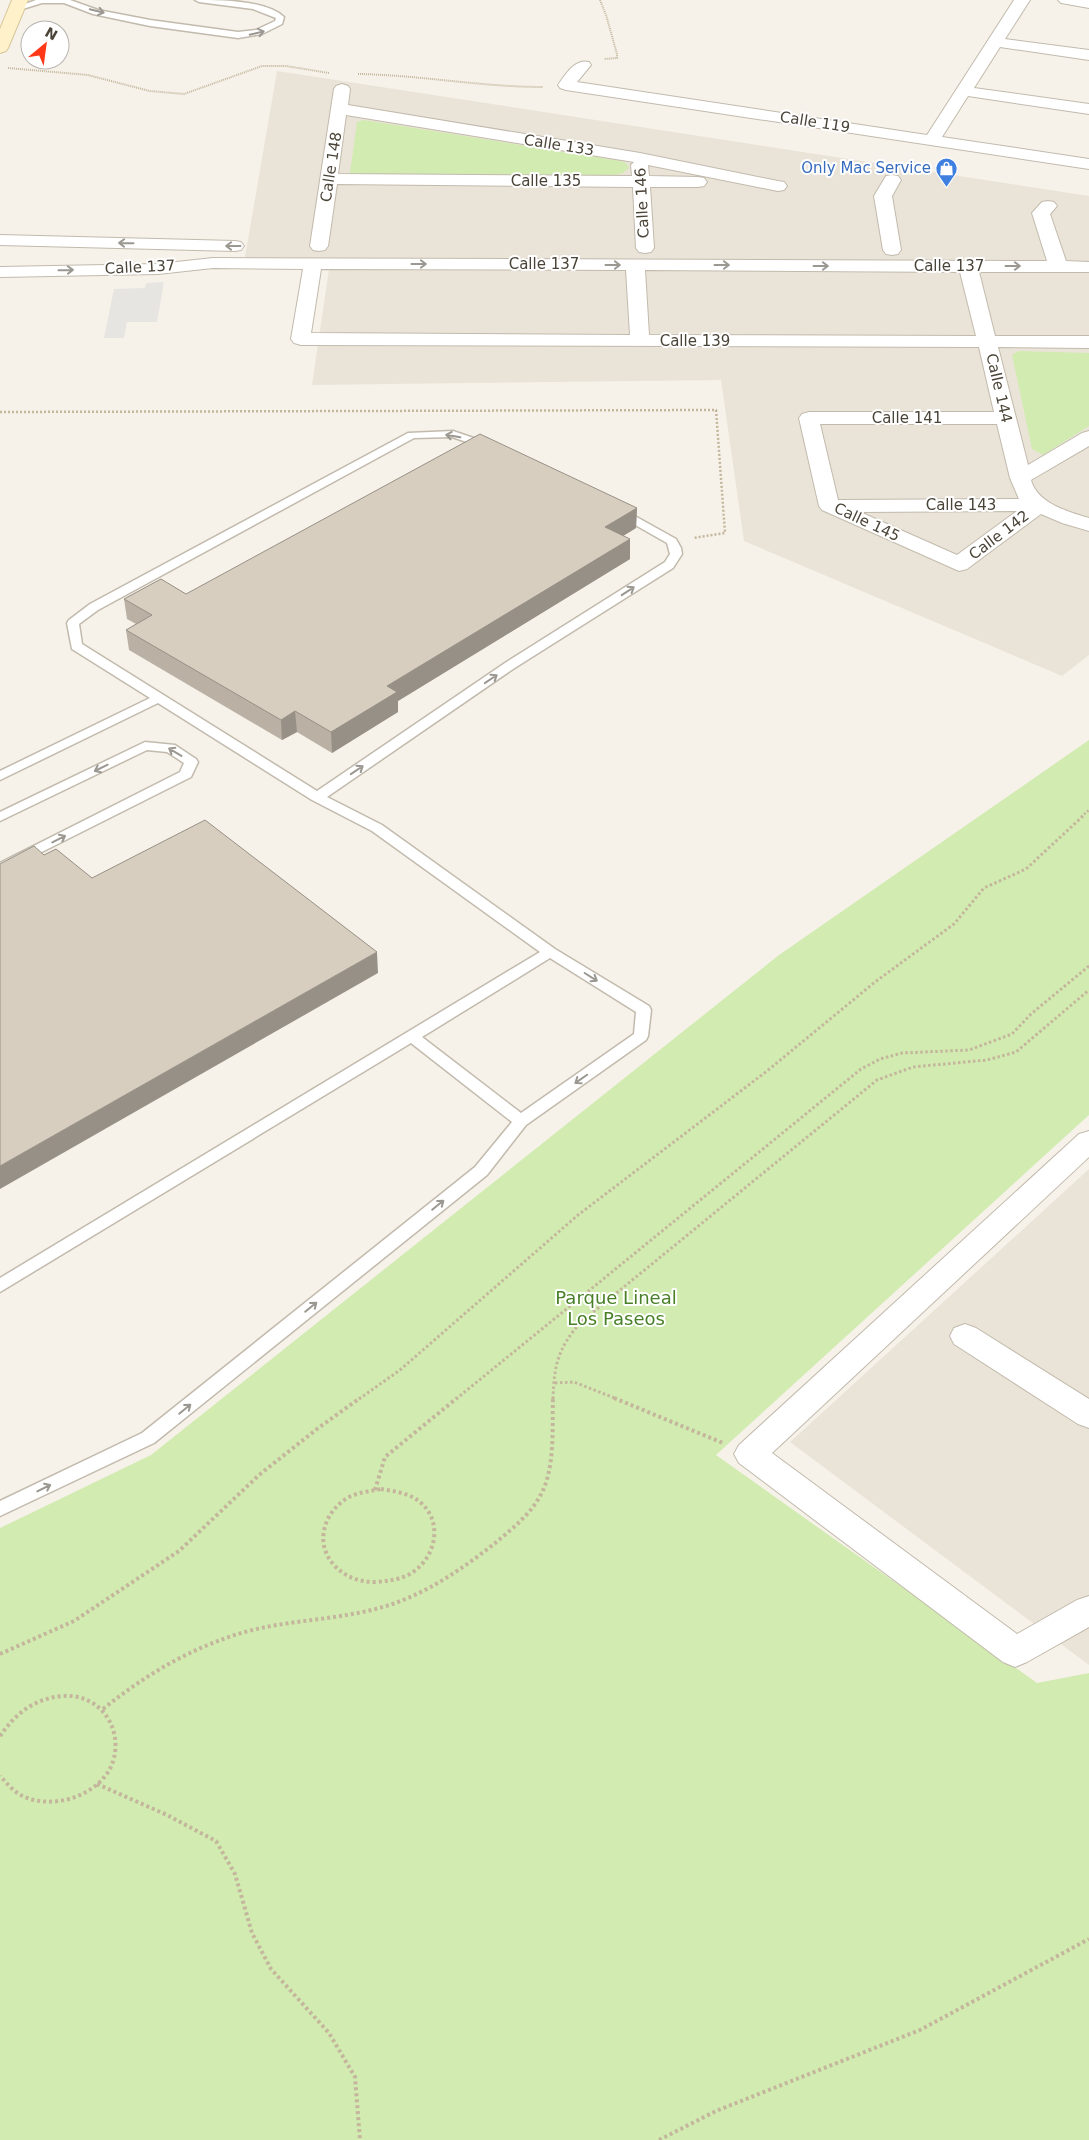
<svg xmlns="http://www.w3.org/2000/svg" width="1089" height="2140" viewBox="0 0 1089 2140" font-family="'DejaVu Sans',sans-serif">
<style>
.residential{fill:#eae4d8}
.green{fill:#d2ebb1}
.parking{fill:#e7e5e1}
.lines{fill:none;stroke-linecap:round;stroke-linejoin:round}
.service-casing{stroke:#c2baac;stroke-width:3}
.minor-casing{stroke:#c2baac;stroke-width:2}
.secondary-casing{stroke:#d7c698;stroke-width:2}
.path-far3{stroke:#c4b69c;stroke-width:2;stroke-dasharray:1 1;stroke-linecap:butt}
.path-far2{stroke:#c4b69c;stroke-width:2.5;stroke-dasharray:2 2;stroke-linecap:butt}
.path-far1{stroke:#c4b69c;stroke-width:3;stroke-dasharray:2.5 2.5;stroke-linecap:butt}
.path{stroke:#c4b69c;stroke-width:4;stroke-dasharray:3 3;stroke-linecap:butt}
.service{fill:#fff;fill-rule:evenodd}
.minor{fill:#fff;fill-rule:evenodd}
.secondary{fill:#fff2cb;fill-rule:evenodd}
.wall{fill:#bab1a4}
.shaded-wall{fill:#979086}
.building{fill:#d8cebf;stroke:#979086}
.oneway{stroke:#9b9891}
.labels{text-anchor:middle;stroke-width:4;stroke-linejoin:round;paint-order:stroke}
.far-street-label{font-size:15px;fill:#4a4337;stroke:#fff}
.far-shop-label{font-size:15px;fill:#366cbe;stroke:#fff;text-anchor:end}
.park-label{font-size:18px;fill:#498027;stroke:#fff}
</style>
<rect width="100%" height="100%" fill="#f6f2ea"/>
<path class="residential" d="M277,71L1089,196V655L1062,676L744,541L721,380L312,385L329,269H243Z
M1089,1169V1665L790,1442Z"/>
<path class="green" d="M364,120L621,161L627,164L629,168L623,173L612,176L355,175L350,173L357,122Z
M1019,351L1089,353V426L1043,455L1032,449L1012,355Z
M1089,740V1115L716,1455L1037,1683L1089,1673V2140H0V1528L151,1455L779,955Z"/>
<path class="parking" d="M164,282L157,322H127L124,338H104L114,289L145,288L146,283Z"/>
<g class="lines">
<defs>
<path id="service" d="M36,0H70L98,10L150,20L238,32L256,30L275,21L276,18L253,9L199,2L195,0C220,0 266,0 284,17L282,24L262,34L238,38L150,26L93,14L64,3H42L16,11L12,9Z
M453,431L491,444L493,446L487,449L452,437L414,438L98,610L79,624L82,644L317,791L505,663L665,562L670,554L667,543L616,514L614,512L616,510H624L676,539L681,548L682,554L673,568L513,669L327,797L382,825L555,949L649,1006L651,1010L648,1036L646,1040L526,1125L487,1175L154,1443L0,1516V1501L142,1433L475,1167L512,1122L411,1043L0,1292V1278L540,952L372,831L312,800L158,703L0,780V771L150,698L72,649L67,623L69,620L90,604L408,433ZM550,958L636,1012L634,1034L521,1113L422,1037Z
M145,742L175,745L196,759L198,762L191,777L0,873V863L180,772L184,763L167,752L147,750L0,821V812Z"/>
<path id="minor" d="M1014,0H1030L1005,39L1089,50V60L1000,47L974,88L1089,104V114L968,96L942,137L1089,159V169L566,90L560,88L558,85C565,75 575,58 589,62L591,65L577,82L927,135Z
M1058,0H1089V8L1061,3Z
M342,84L348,86L350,89L348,105L640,153L778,181L784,182L787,186L784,190L778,191L648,165L649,176L698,177L704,178L707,182L704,186L698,187H650L654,248L651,252L645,253L639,252L636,248L633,187L337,184L328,246L325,250L319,251L313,250L310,246L334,89L336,86ZM346,115L634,162L631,165L632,176L338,174Z
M892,175L898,176L901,180L892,196L901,250L898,254L892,255L886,254L883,250L874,196L886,176Z
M1048,201L1054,202L1057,206L1050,214L1066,261L1089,262V272H979L995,336H1089V348L998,347L1028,465L1082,433L1089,431V446L1031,480C1037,503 1068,512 1089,518V531L1062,523L1041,514L967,569L959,571L822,510L819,506L799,418L802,414L809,412H994L979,347L301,345L294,343L291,339L303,269L213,268L158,274L0,277V267L158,264L213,258L1047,261L1032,213L1042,202ZM321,269L626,270L630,335L311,333ZM645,270L960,272L976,336L649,335ZM820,424H997L1010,478L1019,499L838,500ZM1017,511L957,555L860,512Z
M0,235L235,241L241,242L244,246L241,250L235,251L0,245Z
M1089,1131V1157L772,1453L1017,1634L1077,1600L1089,1596V1627L1027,1662L1015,1667L1003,1662L739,1463L734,1454L739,1445L1079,1134Z
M965,1324L976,1328L1089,1399V1428L1078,1424L954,1344L950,1336L954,1328Z"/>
<path id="secondary" d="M12,0H28L8,48L6,51L0,53V29Z"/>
</defs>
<use href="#service" class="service-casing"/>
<use href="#minor" class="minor-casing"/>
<use href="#secondary" class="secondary-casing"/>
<path class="path-far3" d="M600,0L606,15L617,54V58L604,59
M8,68L88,75L150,91L184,94L262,66H286L329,73
M358,74C420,75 481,87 543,87"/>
<path class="path-far2" d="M0,412L716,410L725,533L693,538
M1081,817L1089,810"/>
<path class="path-far1" d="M555,1383L574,1382L617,1399
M359,1399L400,1370L578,1215L767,1071L875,982L954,924L984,888L1026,869L1083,816
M456,1399L861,1069L880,1059L902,1053L969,1050L1012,1034L1031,1014L1089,966
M553,1399C554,1365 558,1348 581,1322L877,1080L913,1067L987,1060L1016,1052L1089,990"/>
<path class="path" d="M614,1398L723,1443
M381,1489C394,1491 409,1493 420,1502C445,1523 435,1561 408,1575C397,1580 387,1581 375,1582C359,1582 345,1577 334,1565C313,1542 325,1509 351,1496C361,1492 371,1491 381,1489Z
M375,1490L385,1457L457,1398
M0,1654L74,1621L179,1551L259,1475L317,1429L360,1398
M103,1709C144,1676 187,1650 238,1634C286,1619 338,1621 386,1606C426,1594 462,1569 494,1544C513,1528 534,1512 544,1488C555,1460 552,1428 553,1398
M0,1736C16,1713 34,1699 62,1696C97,1693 122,1724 114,1758C105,1795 51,1813 19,1794C12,1790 6,1782 0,1776
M97,1784L167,1815L216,1841L235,1874L252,1933L271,1969L329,2033L355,2077L360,2140
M659,2140L716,2111L920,2030L1089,1939"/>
<use href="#service" class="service"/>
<use href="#minor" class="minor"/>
<use href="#secondary" class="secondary"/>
</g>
<path class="wall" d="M637,508L636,528L623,536L630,559L398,701V712L332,753L297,732L282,740L129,650L126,630L136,624L127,619L124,599L186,594Z"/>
<path class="shaded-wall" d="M637,508L636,528L605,547V527Z
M630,539V559L398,701V712L332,753L331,732L387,686Z
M295,711L297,732L282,740L281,720Z
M377,952L378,973L0,1189V1166Z"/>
<path class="building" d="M480,434L637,508L605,527L630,539L387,686L397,692L331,732L295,711L281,720L126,630L152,615L124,599L161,579L186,594Z
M205,820L377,952L0,1166V864L34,846L44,855L56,849L92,878Z"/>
<defs><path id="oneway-shaft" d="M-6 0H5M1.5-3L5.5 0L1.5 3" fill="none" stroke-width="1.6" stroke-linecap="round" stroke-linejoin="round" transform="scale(1.25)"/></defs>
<g class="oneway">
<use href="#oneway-shaft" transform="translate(97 11) rotate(14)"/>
<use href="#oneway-shaft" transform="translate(257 33) rotate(-14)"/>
<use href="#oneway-shaft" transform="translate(126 243) rotate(-179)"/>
<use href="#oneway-shaft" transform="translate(233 246) rotate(-180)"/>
<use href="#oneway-shaft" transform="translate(419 264)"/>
<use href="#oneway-shaft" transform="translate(613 265)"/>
<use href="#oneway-shaft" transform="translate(722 265)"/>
<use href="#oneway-shaft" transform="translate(821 266)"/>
<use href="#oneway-shaft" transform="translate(1013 266)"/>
<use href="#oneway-shaft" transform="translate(66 270) rotate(-1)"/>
<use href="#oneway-shaft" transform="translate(453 436) rotate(-170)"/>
<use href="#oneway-shaft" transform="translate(628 591) rotate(-33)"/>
<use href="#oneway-shaft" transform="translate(491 679) rotate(-34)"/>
<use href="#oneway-shaft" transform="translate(175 752) rotate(-149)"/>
<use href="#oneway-shaft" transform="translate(101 768) rotate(154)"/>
<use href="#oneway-shaft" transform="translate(357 770) rotate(-34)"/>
<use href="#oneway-shaft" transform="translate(59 839) rotate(-27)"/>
<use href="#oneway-shaft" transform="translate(591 977) rotate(32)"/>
<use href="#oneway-shaft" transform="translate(581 1079) rotate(145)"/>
<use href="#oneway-shaft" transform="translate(438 1205) rotate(-39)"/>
<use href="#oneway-shaft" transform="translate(311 1307) rotate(-39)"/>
<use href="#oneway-shaft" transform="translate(185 1409) rotate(-39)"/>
<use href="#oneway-shaft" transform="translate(44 1488) rotate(-26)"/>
</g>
<defs>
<symbol id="shop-pin" viewBox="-11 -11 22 30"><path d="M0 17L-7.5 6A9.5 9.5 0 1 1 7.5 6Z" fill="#3f7fe0" stroke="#fff"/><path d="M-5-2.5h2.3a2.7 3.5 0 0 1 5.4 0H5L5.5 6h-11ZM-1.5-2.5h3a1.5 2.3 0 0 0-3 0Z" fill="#fff"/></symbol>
</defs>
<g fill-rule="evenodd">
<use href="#shop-pin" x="934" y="156" width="25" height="34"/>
</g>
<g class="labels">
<g class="far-street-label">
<text transform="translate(815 122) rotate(9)" y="5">Calle 119</text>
<text transform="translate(559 145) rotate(9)" y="5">Calle 133</text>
<text transform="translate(331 167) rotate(-81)" y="5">Calle 148</text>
<text x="546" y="186">Calle 135</text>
<text transform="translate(642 203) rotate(-93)" y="5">Calle 146</text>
<text x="544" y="269">Calle 137</text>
<text x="949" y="271">Calle 137</text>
<text transform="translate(140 267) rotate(-3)" y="5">Calle 137</text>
<text x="695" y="346">Calle 139</text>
<text transform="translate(999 388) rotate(77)" y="5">Calle 144</text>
<text x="907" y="423">Calle 141</text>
<text x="961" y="510">Calle 143</text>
<text transform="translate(867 522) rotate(25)" y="5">Calle 145</text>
<text transform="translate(999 535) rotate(-37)" y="5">Calle 142</text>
</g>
<g class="far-shop-label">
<text x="931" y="173">Only Mac Service</text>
</g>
<g class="park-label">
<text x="616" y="1304">Parque Lineal<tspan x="616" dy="21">Los Paseos</tspan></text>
</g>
</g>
<g transform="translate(45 45) rotate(29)"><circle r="24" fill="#ffffff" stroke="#b7b4af"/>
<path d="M0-4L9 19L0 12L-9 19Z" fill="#ff3818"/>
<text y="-8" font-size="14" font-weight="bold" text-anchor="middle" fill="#4a4337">N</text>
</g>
</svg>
